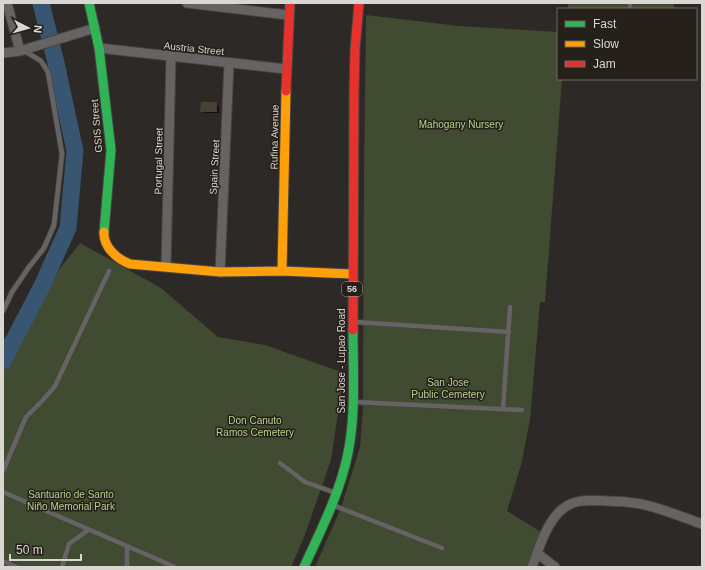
<svg xmlns="http://www.w3.org/2000/svg" width="705" height="570" viewBox="0 0 705 570" font-family="Helvetica,sans-serif">
<style>
.green{fill:#414b31}
.lines{fill:none;stroke-linecap:round;stroke-linejoin:round}
.river{stroke:#385572;stroke-width:17}
.building{fill:#494138;filter:url(#shadow)}
.lane-casing{stroke:#474542;stroke-width:6}
.street-casing{stroke:#474542;stroke-width:11}
.fast-casing{stroke:#474542;stroke-width:11}
.slow-casing{stroke:#474542;stroke-width:11}
.jam-casing{stroke:#474542;stroke-width:11}
.lane{stroke:#666462;stroke-width:4.5}
.street{stroke:#666462;stroke-width:9}
.fast{stroke:#30b455;stroke-width:9}
.slow{stroke:#ff9f0a;stroke-width:9}
.jam{stroke:#e5322d;stroke-width:9}
.labels{text-anchor:middle;stroke-width:3;stroke-linejoin:round;paint-order:stroke}
.shield{fill:#252019;stroke:#a49f9a;stroke-width:1}
.shield-label{font-size:9px;font-weight:bold;fill:#dad6d2}
.street-label{font-size:10px;fill:#dad6d2;stroke:#252019}
.park-label{font-size:10px;fill:#b6d38e;stroke:#252019}
</style>
<defs>
<filter id="shadow"><feDropShadow dx="3.5" dy="3.5" stdDeviation="1" flood-color="#0009"/></filter>
</defs>
<rect width="100%" height="100%" fill="#2c2926"/>
<path class="green" d="M568,3H674V9H568Z
M366,15L459,26L558,32V79H562L545,302H540L530,420L521,465L507,511L541,532L527,567H315L341,508L360,447L363,409L364,175Z
M80,243L161,288L218,337L265,345L344,373L331,460L303,540L291,567H3V341Z"/>
<g class="lines">
<path class="river" d="M3,361L42,286L68,228L75,151L56,63L41,3"/>
</g>
<path class="building" d="M201,102H217V112H200Z"/>
<g class="lines">
<defs>
<path id="lane" d="M630,9V3
M3,311L12,292L29,267L44,248L54,225L62,154L48,72L41,61L23,50
M356,322L509,332
M356,402L522,410
M503,409L510,307
M280,463L305,482L333,492
M3,471L26,417L42,401L55,386L109,271
M3,492L175,567
M335,506L442,548
M127,546V567
M3,561L16,567
M62,567L69,544L88,530"/>
<path id="street" d="M7,3L20,51
M187,3L288,15
M99,48L286,69
M3,53L20,51L95,28
M166,267L171,56
M220,272L229,63
M537,553L555,567
M532,567C539,548 545,527 559,512C573,498 589,500 607,501C618,501 630,502 641,504C661,508 682,517 702,524"/>
<path id="fast" d="M89,3L99,48L111,150L104,232
M304,567C321,530 340,493 348,453C356,414 353,370 353,330"/>
<path id="slow" d="M104,232C103,247 117,259 130,264L220,272L282,271L352,274
M282,271L286,91"/>
<path id="jam" d="M286,91L290,3
M353,330L354,94L355,49L359,3"/>
</defs>
<use href="#lane" class="lane-casing"/>
<use href="#street" class="street-casing"/>
<use href="#fast" class="fast-casing"/>
<use href="#slow" class="slow-casing"/>
<use href="#jam" class="jam-casing"/>
<use href="#lane" class="lane"/>
<use href="#street" class="street"/>
<use href="#fast" class="fast"/>
<use href="#slow" class="slow"/>
<use href="#jam" class="jam"/>
</g>
<g class="labels">
<rect class="shield" x="342" y="282" width="20" height="14" rx="3"/>
<g class="shield-label">
<text x="352" y="292">56</text>
</g>
<g class="street-label">
<text transform="translate(194 48) rotate(6)" y="4">Austria Street</text>
<text transform="translate(96 126) rotate(-95)" y="4">GSIS Street</text>
<text transform="translate(274 137) rotate(-89)" y="4">Rufina Avenue</text>
<text transform="translate(158 161) rotate(-89)" y="4">Portugal Street</text>
<text transform="translate(214 167) rotate(-87)" y="4">Spain Street</text>
<text transform="translate(341 361) rotate(-90)" y="4">San Jose - Lupao Road</text>
</g>
<g class="park-label">
<text x="461" y="128">Mahogany Nursery</text>
<text x="448" y="386">San Jose<tspan x="448" dy="12">Public Cemetery</tspan></text>
<text x="255" y="424">Don Canuto<tspan x="255" dy="12">Ramos Cemetery</tspan></text>
<text x="71" y="498">Santuario de Santo<tspan x="71" dy="12">Niño Memorial Park</tspan></text>
</g>
</g>
<rect width="705" height="570" fill="none" stroke="#dad6d2" stroke-width="8"/>
<rect x="557" y="8" width="140" height="72" fill="#252019" stroke="#6d6963"/>
<rect x="565" y="21" width="20" height="6" fill="#30b455" stroke="#6d6963"/>
<text x="593" y="28" font-size="12" fill="#dad6d2">Fast</text>
<rect x="565" y="41" width="20" height="6" fill="#ff9f0a" stroke="#6d6963"/>
<text x="593" y="48" font-size="12" fill="#dad6d2">Slow</text>
<rect x="565" y="61" width="20" height="6" fill="#e5322d" stroke="#6d6963"/>
<text x="593" y="68" font-size="12" fill="#dad6d2">Jam</text>
<g transform="translate(28 28) rotate(96)" stroke="#252019" stroke-width="3" paint-order="stroke">
<path d="M0-3L7 15L0 10L-7 15Z" fill="#dad6d2"/>
<text y="-6" font-size="11" font-weight="bold" text-anchor="middle" fill="#dad6d2">N</text>
</g>
<path d="M10 554v6h71v-6" fill="none" stroke="#dad6d2" stroke-width="2"/>
<text x="16" y="554" font-size="12" fill="#dad6d2" stroke="#252019" stroke-width="3" paint-order="stroke">50 m</text>
</svg>
